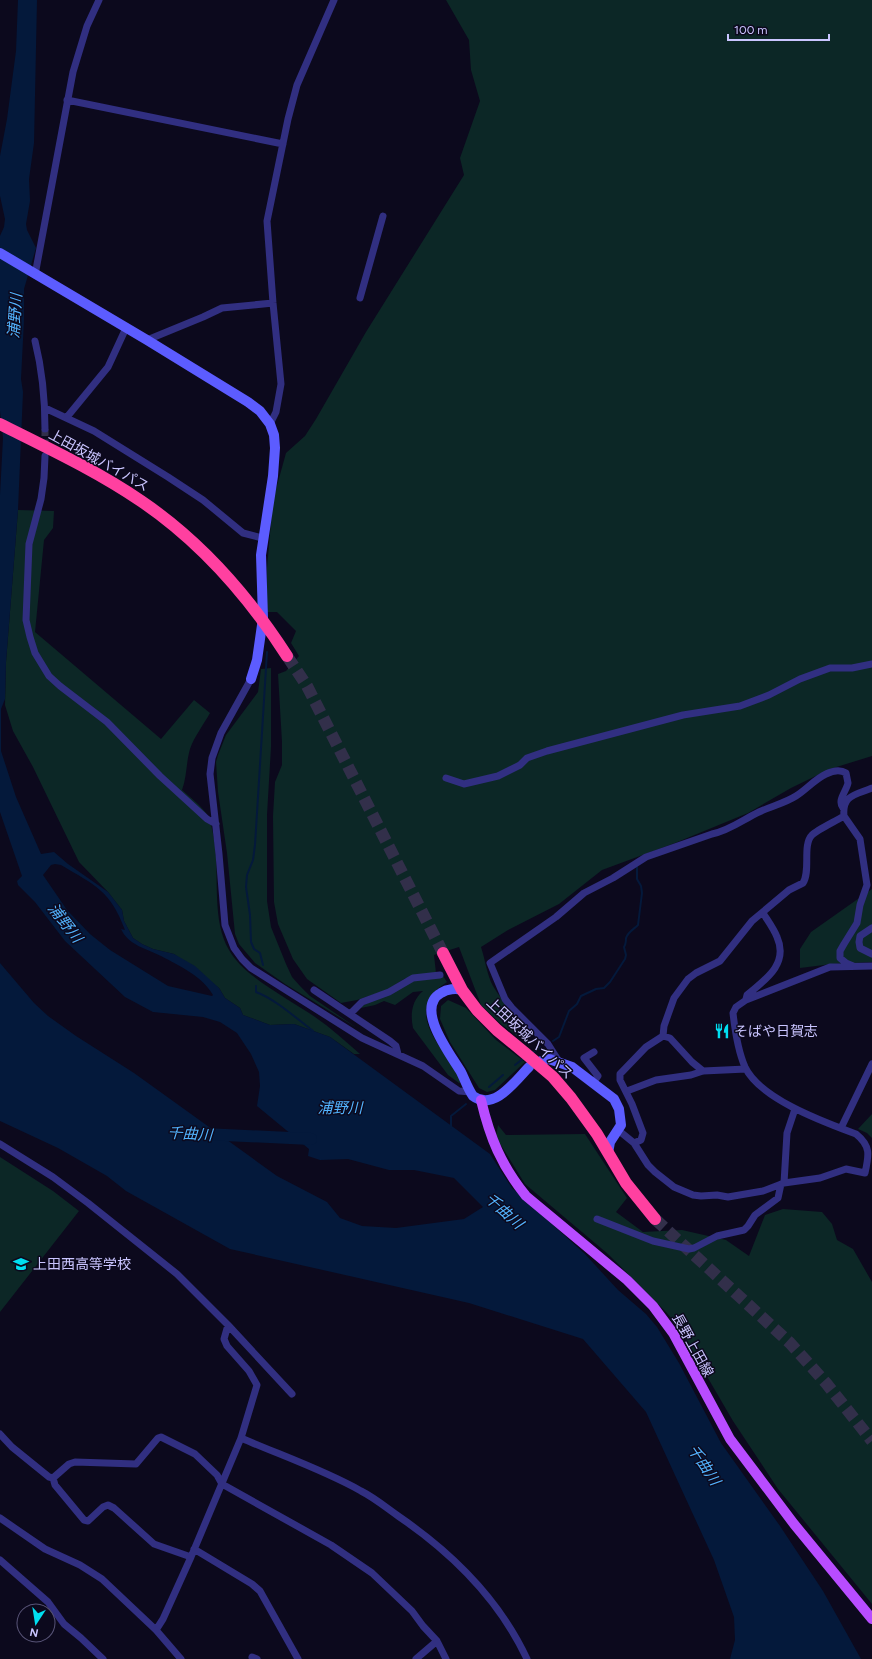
<svg xmlns="http://www.w3.org/2000/svg" width="872" height="1659" viewBox="0 0 872 1659" font-family="Figtree,'Noto Sans JP',sans-serif">
<style>
.green{fill:#0c2726}
.water{fill:#04193b;fill-rule:evenodd}
.lines{fill:none;stroke-linecap:round;stroke-linejoin:round}
.stream{stroke:#04193b;stroke-width:2}
.river{stroke:#04193b;stroke-width:12}
.street-tunnel{stroke:#322f4a;stroke-width:7;stroke-dasharray:7 3.5;stroke-linecap:butt}
.highway-tunnel{stroke:#322f4a;stroke-width:12;stroke-dasharray:12 6;stroke-linecap:butt}
.street{stroke:#312f81;stroke-width:7}
.secondary{stroke:#5c5cff;stroke-width:10}
.primary{stroke:#b84cff;stroke-width:10}
.highway{stroke:#ff40a0;stroke-width:12}
.labels{text-anchor:middle;stroke-width:3;stroke-linejoin:round;paint-order:stroke}
.street-label{font-size:14px;fill:#cac5ff;stroke:#0c091d}
.poi-label{font-size:14px;fill:#cac5ff;stroke:#0c091d;text-anchor:start}
.water-label{font-size:15px;font-style:italic;fill:#53b4ff;stroke:#0c091d}
</style>
<rect width="100%" height="100%" fill="#0c091d"/>
<path class="green" d="M446,0H872V756L830,769L791,788L748,813L675,843L602,870L559,904L508,930L481,947C485,959 487,975 493,986C502,1002 519,1016 517,1036L501,1024L481,1005L459,947L434,955L436,973L419,975L404,979L387,990L357,1000L341,1003L307,979L293,959L278,924L274,902L273,816L275,782L282,765V742L278,674L286,671L299,656L291,643L296,631L277,612H267V568L273,500L286,453L305,436L316,419L366,332L464,175L460,158L480,101L471,70L469,40Z
M18,510L54,511L53,528L44,540L35,632L161,739L194,700L210,713C204,724 194,737 190,749C186,763 187,776 182,790C190,797 200,805 206,813C212,822 213,835 215,845C219,879 212,921 229,950C244,977 289,999 315,1017C331,1028 345,1041 360,1054H354L330,1037L294,1024L270,1025L243,1015L240,1008L225,998L219,988L174,954L153,949L142,944L133,938L124,921L122,910L108,892L79,862L33,767L13,731L5,705L6,662Z
M271,668V747L267,815V901L271,927L286,964L292,977L300,986L310,996L357,1028L285,984L255,963L239,944L235,934L227,853L218,792L216,762L218,755L226,735L258,692L261,669Z
M872,889V962L832,964L800,968V949L811,932Z
M443,976L447,982C399,1012 446,1048 461,1082L459,1083L448,1075L413,1028C410,1014 412,1000 423,991L413,992L395,1005L384,1001L375,1005L361,1008L362,1006L414,980Z
M448,1000L466,1008L496,1040L525,1062L495,1090L487,1092L479,1088L450,1042L440,1019L441,1006Z
M872,1114V1138L867,1133L858,1129Z
M498,1125L506,1135L585,1134L627,1198L616,1212L643,1232L682,1230L726,1240L749,1256L765,1215L783,1209L822,1212L832,1224L837,1240L853,1249L872,1282V1604L778,1489L733,1421L677,1325L666,1312L608,1254L525,1184L496,1137Z
M0,1157L53,1191L79,1211L0,1312Z"/>
<path class="water" d="M18,0H37L34,143L29,179L30,201L26,224L27,230L36,248L24,289V320L21,379L23,392L18,510L6,662L5,699L1,709V751L16,797L41,854L54,852L68,864L108,892L122,910L124,921L133,938L142,944L153,949L174,954L195,966L219,988L225,998L240,1008L243,1015L270,1025L294,1024L330,1037L490,1154L512,1188L585,1254L618,1290L646,1314L657,1327L679,1363L721,1443L780,1526L823,1591L861,1659H730L735,1640L734,1617L714,1560L646,1412L583,1339L469,1303L230,1249L126,1191L107,1176L58,1148L0,1121V963L34,1003L48,1016L76,1036L134,1073L277,1176L327,1202L340,1218L362,1226L396,1228L464,1219L483,1207L454,1178L414,1170H389L348,1159L320,1160L308,1156L309,1149L257,1106L260,1086L259,1072L251,1054L237,1033L220,1022L203,1017L153,1012L125,997L65,941L35,902L18,885L17,881L22,876L0,812V495L3,438L0,411V236L4,227L5,219L0,196V156L7,119L16,51ZM55,864L61,865C96,886 110,890 125,930L121,929C128,945 147,949 161,956C180,966 202,976 213,995L212,996L168,986L110,950L90,934L67,910L43,875L51,865Z"/>
<g class="lines">
<path class="stream" d="M263,965L260,953L254,949L251,942L250,915L246,887L247,875L253,860L255,845L267,652
M256,986V992C275,999 296,1018 313,1031
M553,1041L559,1037L569,1011L577,1004L581,996L596,989L604,988L610,982L625,959L626,955L624,947C626,944 626,941 626,938C628,932 634,929 638,925L642,893L641,886L637,879V867
M531,1054L540,1047
M515,1065L524,1058
M489,1087L503,1075
M451,1128V1116L466,1104"/>
<path class="river" d="M204,1134L311,1139"/>
<path class="street-tunnel" d="M45,429V449"/>
<path class="highway-tunnel" d="M287,656L307,686L443,953
M655,1219L790,1343L826,1383L872,1441"/>
<path class="street" d="M67,100L283,144
M35,275L73,72L87,26L99,0
M360,298L383,216
M147,340L203,317L222,308L273,303
M35,341C42,369 45,399 45,429
M45,408L94,431L168,477L203,500L243,533L262,538
M67,417L108,367L126,328
M270,424L276,412L281,384L273,303L267,221L288,119L297,85L334,0
M45,456L44,478L41,499L29,544L26,620L30,637L35,653L49,676L60,686L107,722L160,776L207,819L216,824
M251,679L221,733L212,758L210,774L219,854L225,925L234,948L242,959L251,968L362,1038L423,1066L459,1091L471,1092
M446,778L464,784L498,776L520,765L527,758L547,751L683,715L740,706L769,695L800,679L830,668H852L872,664
M844,816L860,839L867,885L860,905L857,923L844,944L840,951V958L846,963L853,966
M872,928L860,936L859,942L860,948L872,954
M314,990L390,1041L396,1046L398,1054
M746,999L747,995C765,980 789,964 777,937C774,929 768,921 763,913
M350,1014L362,1002L389,992L413,978L440,975
M663,1036L670,1038L692,1062L703,1071
M560,1063L548,1044L512,1008L505,999L490,963L556,917L584,893L613,878L646,857L712,834C729,831 744,819 759,812C772,806 785,803 796,796C807,789 815,779 826,774C832,771 840,769 846,773L848,783C846,792 837,800 843,808
M593,1083L598,1076L584,1058L594,1052
M627,1091L656,1080L691,1075L703,1071L746,1069
M841,1128L872,1064
M618,1130L634,1143L648,1165L655,1172L674,1187L693,1195L701,1196L717,1195L728,1197L763,1191L784,1183L820,1178L846,1169L865,1173C869,1155 871,1146 856,1134C824,1122 760,1099 745,1067C738,1051 735,1031 733,1013L736,1007L746,1000L830,967L872,966
M634,1143L641,1140L643,1133L632,1104L620,1080V1074L646,1047L663,1036L664,1026L674,998L688,979L696,973L720,961L752,921L789,890L803,883C811,871 802,845 812,835C817,830 836,821 844,816C842,795 855,795 872,788
M0,1144L53,1177L88,1203L177,1274L228,1325L292,1394
M784,1183L787,1133L795,1109
M597,1219L653,1241L689,1249L694,1248L717,1236L744,1230L748,1226L755,1215L778,1198L781,1184
M0,1434L12,1447L49,1477L53,1478L69,1464L75,1462L136,1464L158,1438L161,1437L195,1454L217,1475L222,1484L331,1545L372,1573L412,1611L423,1626L437,1641L446,1659
M241,1438C280,1455 324,1470 361,1491C375,1498 388,1509 401,1518C453,1554 500,1601 527,1659
M53,1478L55,1485L84,1520L88,1521L103,1507L108,1505L114,1508L154,1544L191,1557
M0,1518L45,1549L80,1565L102,1579L156,1630L181,1659
M194,1549L252,1584L260,1591L298,1659
M0,1560L48,1602L64,1624L81,1638L103,1659
M156,1630L163,1619L191,1557L241,1438L257,1385L249,1371L227,1346L224,1339L228,1325
M252,1657L257,1659
M416,1659L437,1641"/>
<path class="secondary" d="M0,253L147,340L248,402L260,411L270,424L274,435L275,448L273,476L261,555L263,618L257,660L251,679
M462,990C456,988 447,989 441,993C414,1008 451,1055 461,1072C465,1080 468,1089 473,1096C494,1112 516,1080 529,1067
M541,1061L549,1059L572,1067L614,1099L619,1109L621,1125L610,1142L608,1153"/>
<path class="primary" d="M481,1100C490,1138 501,1165 526,1196L627,1280L653,1306L673,1333L730,1439L794,1524L872,1619"/>
<path class="highway" d="M0,424C48,448 97,471 141,501C200,541 249,597 287,656
M443,953L462,990L477,1010L497,1030L525,1053L553,1077L571,1098L597,1134L626,1183L655,1219"/>
</g>
<defs>
<symbol id="restaurant-bare" viewBox="-9 -9 18 18"><path d="M-5-6h1v4h1v-4h1v4h1v-4h1v5L-1.5 .5V6h-2V.5L-5-1ZM5-6V6H3V1.5H1.5Q1.5-4 5-6Z" fill="#00def0" stroke="#0c091d" stroke-width="2.5" paint-order="stroke"/></symbol>
<symbol id="school-bare" viewBox="-9 -9 18 18"><path d="M0-5L7-2L0 1L-7-2ZM-4 1L0 2.5L4 1V4Q0 6-4 4Z" fill="#00def0" stroke="#0c091d" stroke-width="2.5" paint-order="stroke"/></symbol>
</defs>
<g fill-rule="evenodd">
<use href="#restaurant-bare" x="711" y="1020" width="22" height="22"/>
<use href="#school-bare" x="10" y="1253" width="22" height="22"/>
</g>
<g class="labels">
<g class="street-label">
<text transform="translate(99 460) rotate(29)" y="5">上田坂城バイパス</text>
<text transform="translate(530 1038) rotate(43)" y="5">上田坂城バイパス</text>
<text transform="translate(693 1345) rotate(61)" y="5">長野上田線</text>
</g>
<g class="poi-label">
<text x="734" y="1036">そばや日賀志</text>
<text x="33" y="1269">上田西高等学校</text>
</g>
<g class="water-label">
<text transform="translate(15 316) rotate(-86)" y="5">浦野川</text>
<text transform="translate(65 923) rotate(52)" y="5">浦野川</text>
<text x="340" y="1113">浦野川</text>
<text transform="translate(190 1134) rotate(3)" y="5">千曲川</text>
<text transform="translate(504 1211) rotate(42)" y="5">千曲川</text>
<text transform="translate(704 1465) rotate(56)" y="5">千曲川</text>
</g>
</g>
<g transform="translate(36 1623) rotate(192)"><circle r="19" fill="#0c091d" stroke="#585477"/>
<path d="M0-3L7 15L0 10L-7 15Z" fill="#00def0"/>
<text y="-6" font-size="11" font-weight="bold" text-anchor="middle" fill="#cac5ff">N</text>
</g>
<path d="M728 34v6h101v-6" fill="none" stroke="#cac5ff" stroke-width="2"/>
<text x="734" y="34" font-size="12" fill="#cac5ff" stroke="#0c091d" stroke-width="3" paint-order="stroke">100 m</text>
</svg>
